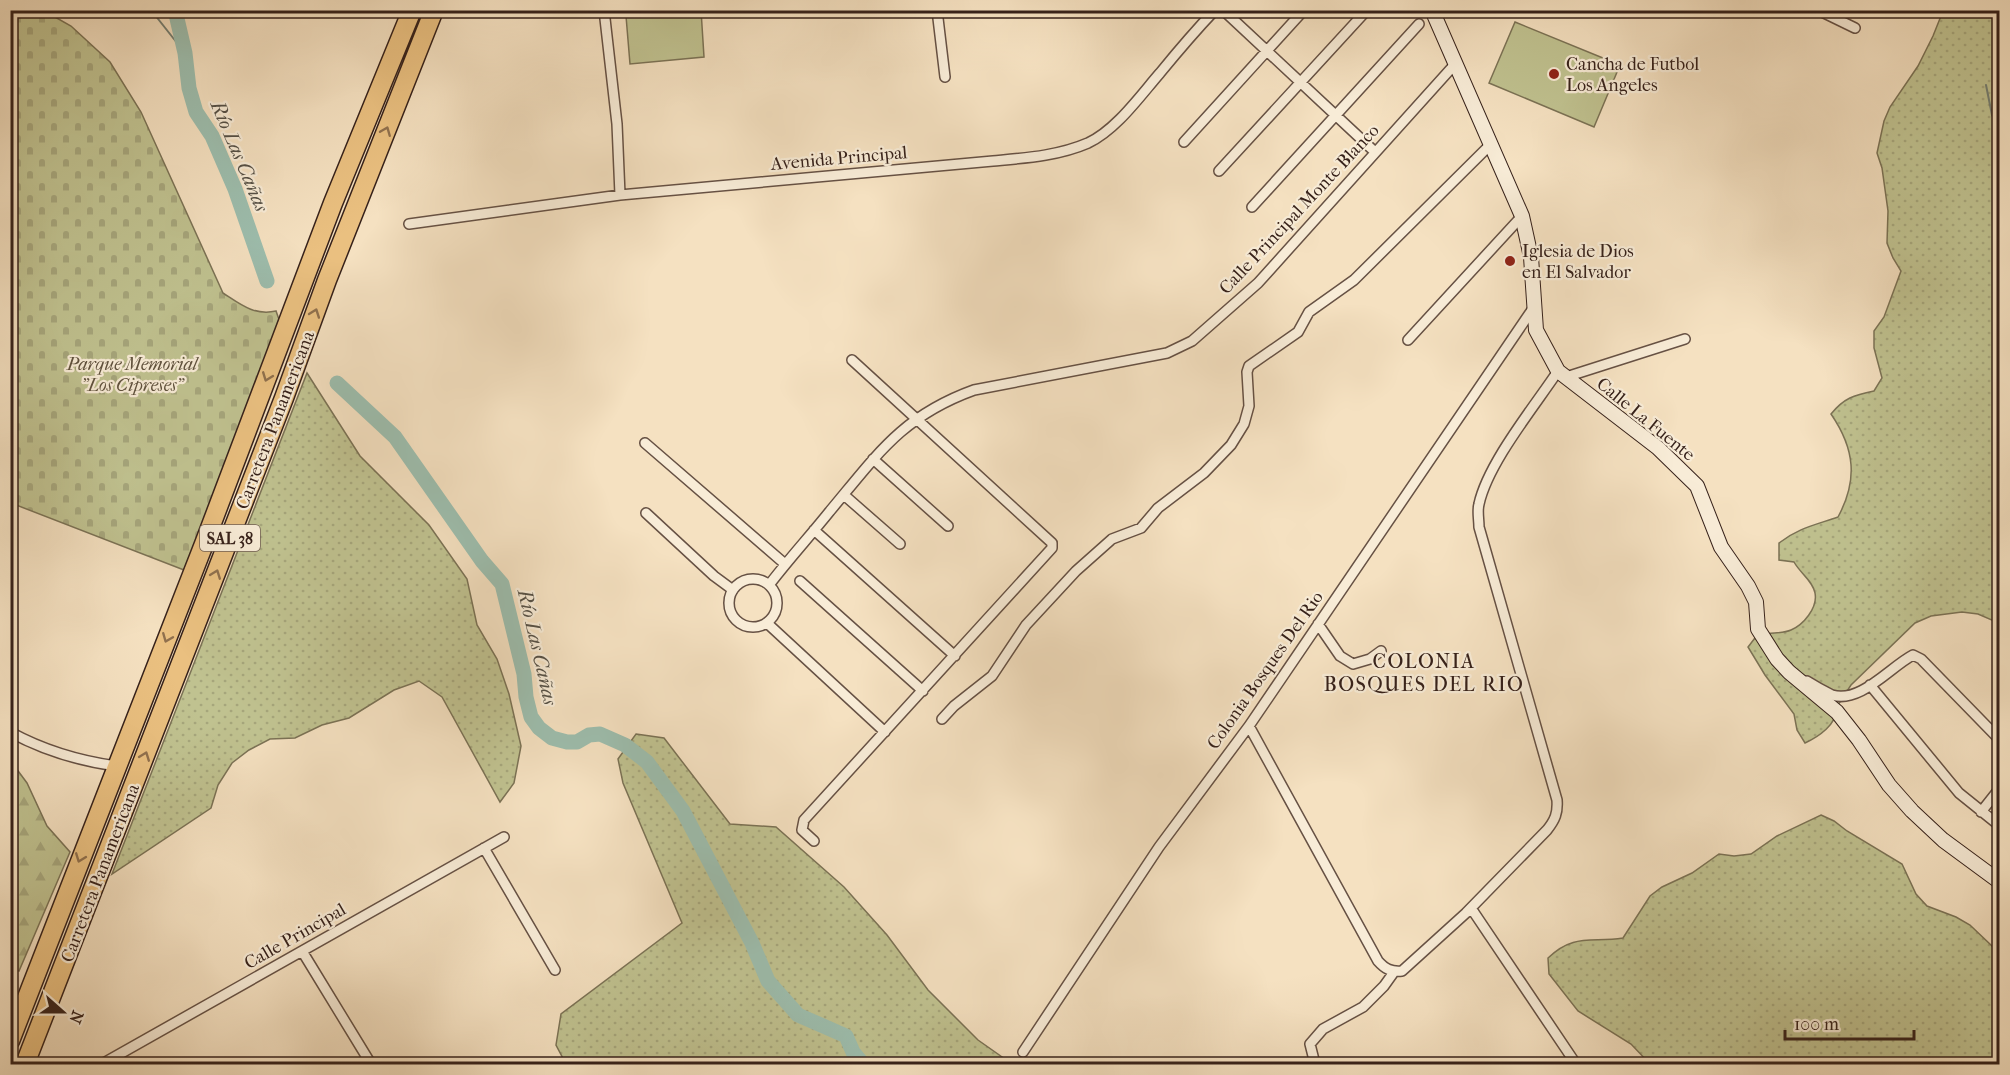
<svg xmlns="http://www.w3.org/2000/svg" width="2010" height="1075" viewBox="0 0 2010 1075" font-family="'IM FELL French Canon',serif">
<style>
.grass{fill:url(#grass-dots);stroke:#7b7255;stroke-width:1.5}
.forest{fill:url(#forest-firs);stroke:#7b7255;stroke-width:1.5}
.cemetery{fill:url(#cemetery-stones);stroke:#7b7255;stroke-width:1.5}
.green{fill:#c0c290;stroke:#7b7255;stroke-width:1.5}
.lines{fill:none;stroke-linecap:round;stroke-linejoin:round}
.stream{stroke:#747f73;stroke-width:2}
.river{stroke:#9dbeae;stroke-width:15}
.street-casing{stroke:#665144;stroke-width:12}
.secondary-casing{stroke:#36211a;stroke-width:16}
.highway-casing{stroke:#36211a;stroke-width:21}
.street{stroke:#f8ecd7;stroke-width:9}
.secondary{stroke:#f8ecd7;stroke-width:14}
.highway{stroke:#eac080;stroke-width:18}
.oneway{stroke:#90704d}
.poi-dot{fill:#8f2418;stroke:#f8ecd7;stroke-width:2}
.labels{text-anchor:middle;stroke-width:4.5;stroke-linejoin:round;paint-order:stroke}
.shield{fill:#f8ecd7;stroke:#705e53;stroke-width:1.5}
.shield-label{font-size:16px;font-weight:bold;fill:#36211a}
.poi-label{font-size:18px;fill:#36211a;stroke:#f8ecd7;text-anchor:start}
.street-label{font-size:18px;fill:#36211a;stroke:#f8ecd7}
.park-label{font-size:18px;font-style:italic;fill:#5f513d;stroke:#f8ecd7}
.water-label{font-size:20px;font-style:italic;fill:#555046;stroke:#f8ecd7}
.neighbourhood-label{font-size:20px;letter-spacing:1.5px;fill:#36211a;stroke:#f8ecd7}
</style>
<defs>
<pattern id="grass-dots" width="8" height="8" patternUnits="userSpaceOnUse" patternTransform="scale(1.5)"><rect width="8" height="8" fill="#c0c290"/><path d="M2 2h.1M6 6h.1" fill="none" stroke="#a6a67c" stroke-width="1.8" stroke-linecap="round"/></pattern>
<pattern id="forest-firs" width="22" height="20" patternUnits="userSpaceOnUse" patternTransform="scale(1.5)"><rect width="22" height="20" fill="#c0c290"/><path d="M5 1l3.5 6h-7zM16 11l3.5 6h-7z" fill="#a6a67c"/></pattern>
<pattern id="cemetery-stones" width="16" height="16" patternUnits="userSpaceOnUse" patternTransform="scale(1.5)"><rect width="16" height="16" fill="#c0c290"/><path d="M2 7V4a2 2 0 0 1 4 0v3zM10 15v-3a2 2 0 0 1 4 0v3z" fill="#a6a67c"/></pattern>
</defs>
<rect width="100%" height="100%" fill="#f5e1c1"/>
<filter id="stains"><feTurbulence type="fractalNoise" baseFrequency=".00333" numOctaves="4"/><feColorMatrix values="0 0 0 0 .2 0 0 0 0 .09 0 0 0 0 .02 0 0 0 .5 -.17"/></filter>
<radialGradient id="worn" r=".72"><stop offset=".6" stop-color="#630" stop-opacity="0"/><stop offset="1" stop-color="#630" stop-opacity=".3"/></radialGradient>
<path class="grass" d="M1943,11H1999V628L1992,620L1978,614L1962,612L1931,616L1915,623L1851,685L1836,708C1838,724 1818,737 1805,743L1797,730L1794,714L1765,675L1748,647L1758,634C1768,633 1782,634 1791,630C1803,625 1818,608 1815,593C1813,581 1800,573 1794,562L1779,560V543C1798,528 1815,525 1838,517C1858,480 1855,449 1831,414C1844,398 1854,395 1874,391L1882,378L1874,348V331L1884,317L1901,271L1893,258L1887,243L1888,211L1882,168L1877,153L1884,121L1890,107L1918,66L1933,36Z
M307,373L360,456L429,525L467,579L477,625L497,659L509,694L521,746L514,783L500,802L442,697L419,681L394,690L349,718L322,725L295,738L270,739L249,750L232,763L218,785L211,808L112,874Z
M636,734L664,738L730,824L776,827L844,887L887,935L928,990L978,1040L1012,1064H566L556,1045L561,1014L682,923L623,783L618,759Z
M1821,815L1834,821L1847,831L1902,864L1916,894L1927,906L1956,917L1970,925L1992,946L1999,956V1064H1650L1631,1044L1578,1011L1549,974L1548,958C1574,933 1591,943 1623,938L1650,896L1662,887L1692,873L1719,854L1734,856L1751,854L1777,836Z"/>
<path class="forest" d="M10,760L27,783L47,826L70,852L19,971L10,968Z"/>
<path class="cemetery" d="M10,11H35L55,17L71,26L110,62L141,112L223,293C240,304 254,316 276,311L282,328L184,570L11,503Z"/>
<path class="green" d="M701,10L704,57L630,64L626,16Z
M1515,22L1620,65L1594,127L1489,83Z"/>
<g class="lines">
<path class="stream" d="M151,10L185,53
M1986,85L1992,115L2000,129"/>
<path class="river" d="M175,10L185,53L189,88L196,112L212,136L235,189L267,281
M337,383L395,437L482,561L502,584L524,674L526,697L531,717L539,728L552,738L567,742H577L589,735L600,734L625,745L647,762L683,811L752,943L768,981L798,1015L846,1036L853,1052L863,1064"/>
<defs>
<path id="street" d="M604,10L617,124L620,195
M937,10L945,77
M1223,10L1375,152
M1818,10L1855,28
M1184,142L1304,10
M1219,171L1367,10
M1252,207L1419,24
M409,224L620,195L993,161C1025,158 1058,156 1088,143C1116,130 1140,96 1160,73C1178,51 1195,31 1215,10
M1408,340L1522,216
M1566,377L1685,339
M645,443L785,564
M873,459L948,526
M844,495L900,544
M646,513L714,576L733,590
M814,530L955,656
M729 603a24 24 0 1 1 48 0a24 24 0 1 1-48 0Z
M800,581L923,691
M769,585C788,560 810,536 830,511C877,455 902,416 974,390L1167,353L1192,341L1258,283L1456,63
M767,623L885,732
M1318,624L1340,656L1353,664L1370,659L1381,651
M1807,681C1815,686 1824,691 1832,695C1860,704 1890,667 1913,655L1921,659L2000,740
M1870,685L1959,793L2000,826
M942,719L954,706L992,676L1026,625L1076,571L1112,539L1141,528L1158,508L1204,473L1231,445L1244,424L1249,406L1247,372L1249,366L1298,332L1309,312L1354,280L1491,144
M1249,726L1378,961C1385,969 1391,972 1402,971L1466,913L1547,830C1555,820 1558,813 1557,800L1479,527C1479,519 1477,511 1479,504C1488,463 1534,407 1558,371
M10,732C43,750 80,761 116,766
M1981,812L2000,788
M814,841L802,830L804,820L1052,548V543L852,360
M484,848L555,970
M1471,908L1576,1064
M302,951L371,1064
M1023,1052L1159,847L1249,726L1534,307
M102,1064L504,837
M1315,1064L1310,1044L1323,1029L1363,1007L1384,986L1394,972"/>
<path id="secondary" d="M1432,10L1522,216L1531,257L1536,330L1558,371L1658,448L1697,486L1721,547L1748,586L1756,602L1758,629L1777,659L1789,672L1837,712L1859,740L1889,785L1912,811L1943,840L2000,882"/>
<path id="highway" d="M10,1041L204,544L333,203L412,10
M25,1064L284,398L327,280L434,10"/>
</defs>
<use href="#street" class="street-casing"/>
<use href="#secondary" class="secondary-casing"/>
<use href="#highway" class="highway-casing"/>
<use href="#street" class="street"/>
<use href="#secondary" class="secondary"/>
<use href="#highway" class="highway"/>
</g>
<defs><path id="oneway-chevron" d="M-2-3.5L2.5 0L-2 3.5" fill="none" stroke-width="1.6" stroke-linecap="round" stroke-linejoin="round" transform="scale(1.5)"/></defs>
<g class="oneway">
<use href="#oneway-chevron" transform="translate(386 131) rotate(-68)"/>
<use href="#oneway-chevron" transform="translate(315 313) rotate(-70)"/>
<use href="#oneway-chevron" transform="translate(267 377) rotate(111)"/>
<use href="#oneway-chevron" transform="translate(216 574) rotate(-69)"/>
<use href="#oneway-chevron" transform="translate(167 638) rotate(112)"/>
<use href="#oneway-chevron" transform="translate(145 756) rotate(-69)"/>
<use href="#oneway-chevron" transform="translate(80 858) rotate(111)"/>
</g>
<g class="poi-dot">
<circle cx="1554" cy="74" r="6"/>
<circle cx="1510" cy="261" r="6"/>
</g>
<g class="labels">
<rect class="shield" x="200" y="525" width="60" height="26" rx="4.5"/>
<g class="shield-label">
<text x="230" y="544">SAL 38</text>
</g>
<g class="poi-label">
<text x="1566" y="70">Cancha de Futbol<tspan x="1566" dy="21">Los Angeles</tspan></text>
<text x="1522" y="257">Iglesia de Dios<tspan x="1522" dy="21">en El Salvador</tspan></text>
</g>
<g class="street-label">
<text transform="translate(839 158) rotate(-5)" y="6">Avenida Principal</text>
<text transform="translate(1299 209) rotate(-47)" y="6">Calle Principal Monte Blanco</text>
<text transform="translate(1646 419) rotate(39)" y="6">Calle La Fuente</text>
<text transform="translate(275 420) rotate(-69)" y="6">Carretera Panamericana</text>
<text transform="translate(1265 670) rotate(-55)" y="6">Colonia Bosques Del Rio</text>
<text transform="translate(100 873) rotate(-69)" y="6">Carretera Panamericana</text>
<text transform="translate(295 936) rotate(-30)" y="6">Calle Principal</text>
</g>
<g class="park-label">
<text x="132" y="370">Parque Memorial<tspan x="132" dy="21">"Los Cipreses"</tspan></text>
</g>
<g class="water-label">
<text transform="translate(240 156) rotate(67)" y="7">Río Las Cañas</text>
<text transform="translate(538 647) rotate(77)" y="7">Río Las Cañas</text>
</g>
<g class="neighbourhood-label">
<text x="1424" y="668">COLONIA<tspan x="1424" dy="23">BOSQUES DEL RIO</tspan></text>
</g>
</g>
<rect width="2010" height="1075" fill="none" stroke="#f5e1c1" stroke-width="36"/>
<rect x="12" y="12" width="1986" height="1051" fill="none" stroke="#36211a" stroke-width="3"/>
<rect x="18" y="18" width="1974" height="1039" fill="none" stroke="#36211a" stroke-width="1.5"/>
<g transform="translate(63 1012) rotate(111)" stroke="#f8ecd7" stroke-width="4.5" paint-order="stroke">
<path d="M0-4.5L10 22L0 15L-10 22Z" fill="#36211a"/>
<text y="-9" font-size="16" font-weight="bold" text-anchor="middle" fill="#36211a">N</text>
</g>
<path d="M1785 1030v9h129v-9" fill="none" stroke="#36211a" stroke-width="3"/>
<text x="1794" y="1030" font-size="18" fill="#36211a" stroke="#f8ecd7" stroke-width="4.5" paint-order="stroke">100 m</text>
<rect width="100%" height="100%" filter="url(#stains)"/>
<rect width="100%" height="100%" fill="url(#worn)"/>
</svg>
